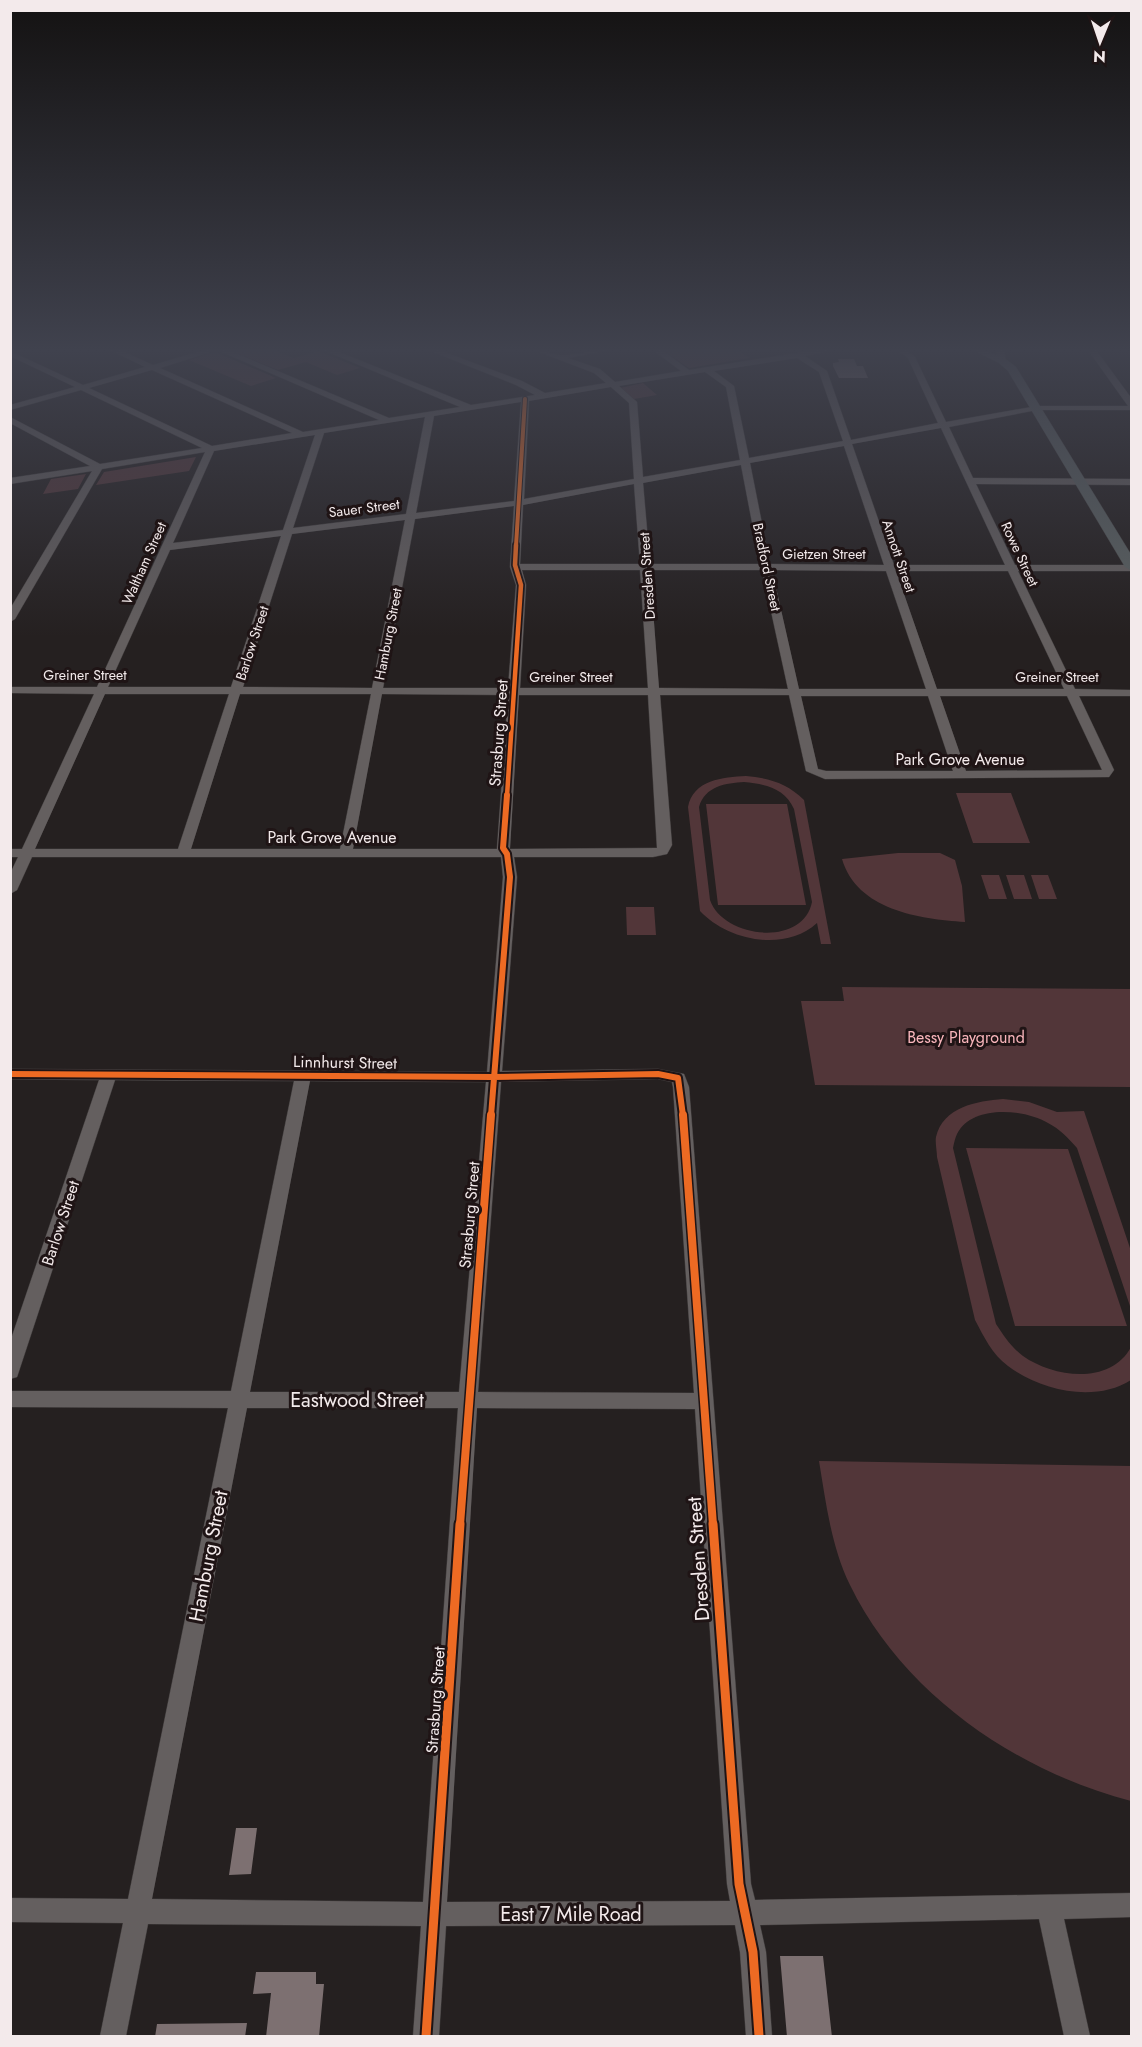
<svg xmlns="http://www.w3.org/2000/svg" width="1142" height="2047" viewBox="0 0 1142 2047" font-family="Jost,sans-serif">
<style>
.green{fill:#523639;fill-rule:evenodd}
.building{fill:#7d7071}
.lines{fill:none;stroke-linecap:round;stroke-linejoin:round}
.minor-casing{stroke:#3f3b3b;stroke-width:1}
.major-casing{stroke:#3f3b3b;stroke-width:1}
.minor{fill:#645f5f;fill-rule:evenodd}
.major{fill:#5b6161;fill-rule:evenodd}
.cycleway-far4-casing{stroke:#1f1415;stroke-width:6}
.cycleway-far3-casing{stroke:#1f1415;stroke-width:8}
.cycleway-far2-casing{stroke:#1f1415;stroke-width:10}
.cycleway-far1-casing{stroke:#1f1415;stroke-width:11}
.cycleway-casing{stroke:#1f1415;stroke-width:13}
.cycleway-far4{stroke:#ed6a23;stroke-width:4}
.cycleway-far3{stroke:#ed6a23;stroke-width:4.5}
.cycleway-far2{stroke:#ed6a23;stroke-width:6}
.cycleway-far1{stroke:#ed6a23;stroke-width:8}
.cycleway{stroke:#ed6a23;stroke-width:9}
.labels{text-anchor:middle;stroke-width:6;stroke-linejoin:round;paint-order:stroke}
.far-street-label{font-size:14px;fill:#f3eaeb;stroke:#1f1415}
.street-label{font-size:16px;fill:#f3eaeb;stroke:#1f1415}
.park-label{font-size:16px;fill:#fab6bc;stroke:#1f1415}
.near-street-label{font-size:20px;fill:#f3eaeb;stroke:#1f1415}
</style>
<rect width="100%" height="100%" fill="#252020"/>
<path class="green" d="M229,350H273L294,358L318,351L360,368L337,375L306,362L278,370Z
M663,350H737L750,358L689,368Z
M215,352L276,378L251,386L189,360Z
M643,383L657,395L634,399L620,388Z
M196,457L189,471L96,485L104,472Z
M86,474L78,489L43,494L51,479Z
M746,776C769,778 787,783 804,800L831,944H821L817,923C784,953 727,940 700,911L688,807C693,780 723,777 746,776ZM744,782C765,784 785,788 794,809L812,902C803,948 723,938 710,900L699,807C705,786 726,783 744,782Z
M956,793H1011L1030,843H973Z
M706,804H787L806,905H718Z
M898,853H940L955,860L962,886L965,922C919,919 857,910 842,859Z
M981,875H999L1007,899H989Z
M1006,875H1024L1032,899H1014Z
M1031,875H1048L1057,899H1039Z
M626,907H654L656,935H627Z
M842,987L1131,989V1087L815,1085L801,1001H844Z
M1003,1099L1029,1102L1057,1112L1084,1111L1131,1251L1132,1312L1077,1148C1068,1138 1060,1129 1048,1123C1024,1109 972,1104 957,1134C955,1138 954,1143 953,1148L996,1324C1004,1336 1011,1347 1023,1356C1054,1378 1111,1385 1131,1347V1380C1095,1403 1041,1391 1008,1366C992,1354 984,1337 975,1320L937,1157C937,1151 935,1143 936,1137C943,1107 977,1101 1003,1099Z
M966,1148L1068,1149L1127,1326H1015Z
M819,1461L1131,1466V1801C1016,1771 903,1694 850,1585C831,1546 826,1503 819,1461Z"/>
<path class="building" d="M838,359H854L857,366H863L868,378H839L833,366V363L839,362Z
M236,1828H257L251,1874L229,1875Z
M780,1956H823L832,2037H787Z
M256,1972H316V1984H324L319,2037H266L271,1993L253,1994Z
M247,2023L245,2037H155L157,2024Z"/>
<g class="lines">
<defs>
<path id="minor" d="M110,350H120L153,365L204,350H217L160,368L303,432L379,420L217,350H228L389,418L460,407L323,350H334L471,405L535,395L516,385L428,350H439L522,381L545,393L606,383L594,373L534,350C543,350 550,354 559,355C571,356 594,350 609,350L568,358L600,369L615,382L681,371L653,350H662L689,370L815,350H834L805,356L827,371L851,440L938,423L908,358L897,350H906L915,357L946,422L1037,406H1128L1088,350H1096L1132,399V410H1037L949,427L973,478L1132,479V485L976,484L1015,565H1132V571H1018L1075,689L1132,690V696H1079L1114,770L1109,777L825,779L806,771L789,695H660L672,845L667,854L653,857H514L517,877L502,1071L658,1069L684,1074L689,1087L751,1884L755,1900L1132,1893V1917L1064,1919L1090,2036H1064L1039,1919L760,1925L766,1952L772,2036H746L740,1952L735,1925L446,1926L439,2036H413L421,1926L148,1924L126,2036H100L123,1923L10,1922V1898L128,1899L228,1408L10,1407V1391H231L294,1081L115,1080L19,1371L17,1377L10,1379V1342L99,1080L10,1079V1069L487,1072L503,877L501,857H32L17,890L10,894V874L18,857H10V849H22L94,694L10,693V687H97L205,452L102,469L15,619L10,622V609L92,471L10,484V478L90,466L10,423V417L100,464L202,448L81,390L10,410V405L75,387L10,356V351L83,385L145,367ZM797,358L819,372L843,441L749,458L734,386L714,371ZM152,370L292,433L212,446L89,388ZM705,372L726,387L740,460L643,477L637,402L619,386ZM611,387L629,403L634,479L524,499L529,401ZM521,402L514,501L416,513L434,416ZM425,417L406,514L293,528L324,433ZM941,428L1005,565H894L852,444ZM315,435L283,530L173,543L214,451ZM844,446L884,565L770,564L750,463ZM741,465L760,564H650L643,483ZM634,484L640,564H520L523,505ZM514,506L510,567L516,585L508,688H383L415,519ZM405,520L372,688L243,687L292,534ZM281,536L231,687H108L170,550ZM522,570H640L648,688H520L526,585ZM650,570H762L788,689L659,688ZM772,570L886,571L926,689H799ZM896,571H1008L1064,689H937ZM105,694H229L178,849H35ZM240,694H371L340,849H191ZM382,694L508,695L497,849H353ZM519,695H648L657,848L510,849ZM801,696H928L953,771H826L818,769ZM940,696H1067L1102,770L966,771ZM658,1079L672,1082L673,1087L694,1393L478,1392L501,1082ZM310,1081L486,1082L459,1392H250ZM247,1408H458L423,1902L152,1899ZM477,1408L695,1409L727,1884L730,1901L447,1902Z
M996,350H1004L1006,363H1000Z"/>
<path id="major" d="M973,350C990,350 1003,356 1016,367L1132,556V571L1125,567L1008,371L999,363Z"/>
</defs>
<use href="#minor" class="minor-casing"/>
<use href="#major" class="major-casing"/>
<use href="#minor" class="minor"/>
<use href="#major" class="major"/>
<defs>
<path id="cycleway-far4" d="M516,546L525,399"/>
<path id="cycleway-far3" d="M507,796L521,585L515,565L516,545"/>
<path id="cycleway-far2" d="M10,1074L493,1077L658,1074L678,1078L683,1116
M491,1116L510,877L507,854L503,848L507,795"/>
<path id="cycleway-far1" d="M683,1115L713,1525
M460,1525L491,1115"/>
<path id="cycleway" d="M713,1524L739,1884L753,1952L759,2036
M426,2036L460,1524"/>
</defs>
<use href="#cycleway-far4" class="cycleway-far4-casing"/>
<use href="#cycleway-far3" class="cycleway-far3-casing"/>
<use href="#cycleway-far2" class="cycleway-far2-casing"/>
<use href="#cycleway-far1" class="cycleway-far1-casing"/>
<use href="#cycleway" class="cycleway-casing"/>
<use href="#cycleway-far4" class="cycleway-far4"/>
<use href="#cycleway-far3" class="cycleway-far3"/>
<use href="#cycleway-far2" class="cycleway-far2"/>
<use href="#cycleway-far1" class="cycleway-far1"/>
<use href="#cycleway" class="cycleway"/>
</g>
<linearGradient id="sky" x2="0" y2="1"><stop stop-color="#141212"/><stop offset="0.55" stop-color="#40424e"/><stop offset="1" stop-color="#40424e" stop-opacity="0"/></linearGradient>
<rect width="1142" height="637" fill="url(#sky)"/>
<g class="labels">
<g class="far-street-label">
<text transform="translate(364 508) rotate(-7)" y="5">Sauer Street</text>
<text x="824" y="559">Gietzen Street</text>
<text transform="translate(1020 554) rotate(65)" y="5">Rowe Street</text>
<text transform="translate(899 556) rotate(71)" y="5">Annott Street</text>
<text transform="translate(144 563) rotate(-66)" y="5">Waltham Street</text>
<text transform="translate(767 567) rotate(78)" y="5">Bradford Street</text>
<text transform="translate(647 576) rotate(-94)" y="5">Dresden Street</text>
<text transform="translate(388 634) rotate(-79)" y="5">Hamburg Street</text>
<text transform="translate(252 643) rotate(-72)" y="5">Barlow Street</text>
<text x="85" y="680">Greiner Street</text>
<text x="571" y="682">Greiner Street</text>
<text x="1057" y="682">Greiner Street</text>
</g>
<g class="street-label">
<text transform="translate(498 733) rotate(-86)" y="6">Strasburg Street</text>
<text x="960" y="765">Park Grove Avenue</text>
<text x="332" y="843">Park Grove Avenue</text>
<text transform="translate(345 1062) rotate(1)" y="6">Linnhurst Street</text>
<text transform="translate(469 1215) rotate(-85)" y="6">Strasburg Street</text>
<text transform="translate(60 1223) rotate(-72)" y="6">Barlow Street</text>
<text transform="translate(435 1700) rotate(-86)" y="6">Strasburg Street</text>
</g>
<g class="park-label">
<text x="966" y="1043">Bessy Playground</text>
</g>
<g class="near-street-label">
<text x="357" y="1407">Eastwood Street</text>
<text transform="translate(208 1556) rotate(-79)" y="7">Hamburg Street</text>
<text transform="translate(698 1559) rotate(-94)" y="7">Dresden Street</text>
<text x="571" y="1921">East 7 Mile Road</text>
</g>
</g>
<rect width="1142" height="2047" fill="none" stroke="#f3eaeb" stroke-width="24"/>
<g transform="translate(1100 42) rotate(182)" stroke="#1f1415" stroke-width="4.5" paint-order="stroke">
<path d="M0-4.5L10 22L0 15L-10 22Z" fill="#f3eaeb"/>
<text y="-9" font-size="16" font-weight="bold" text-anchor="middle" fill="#f3eaeb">N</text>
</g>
</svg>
